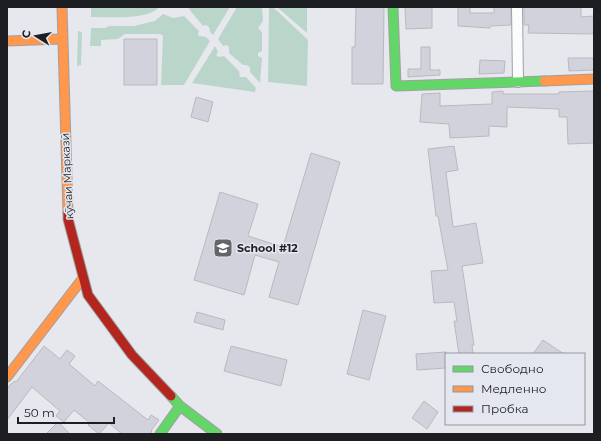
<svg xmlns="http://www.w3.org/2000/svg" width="601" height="441" viewBox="0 0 601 441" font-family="Montserrat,sans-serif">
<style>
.green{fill:#bad6cb}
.building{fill:#d2d2dc;stroke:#b9b9bd}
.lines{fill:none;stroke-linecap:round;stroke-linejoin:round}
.street-casing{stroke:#9fa0a4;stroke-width:12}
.fast-casing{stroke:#9fa0a4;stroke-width:11}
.slow-casing{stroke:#9fa0a4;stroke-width:11}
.jam-casing{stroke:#9fa0a4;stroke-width:11}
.street{stroke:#fbfcfc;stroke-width:10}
.fast{stroke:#63d668;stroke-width:9}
.slow{stroke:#ff974d;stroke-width:9}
.jam{stroke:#b3261e;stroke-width:9}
.labels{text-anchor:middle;stroke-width:3;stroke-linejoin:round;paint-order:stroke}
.street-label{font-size:11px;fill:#1d1e21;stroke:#e4e7f0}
.poi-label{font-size:11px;font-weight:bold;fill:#1d1e21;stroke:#e4e7f0;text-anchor:start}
</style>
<rect width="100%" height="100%" fill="#e7e8ed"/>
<path class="green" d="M91,7H158V8C148,20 107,17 91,17Z
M190,7H230L213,35L210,32L209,27L206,25L203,26L189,9Z
M237,7H262L263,21L258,28L262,32V51L258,53V56L262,58L260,83L250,72V67L246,65H243L229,53V47L227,45L223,46L218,39Z
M269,7H273L308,40L307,86L268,82Z
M277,7H307V33Z
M163,14L173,18L184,16L199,31L198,33L199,36L206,37L210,41L184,85H161L163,36L160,34H125L118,39L101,40V46H90L91,28H105L109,26H134L155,21Z
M78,31L82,32L81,65L77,66Z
M215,46L218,52L216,55L219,57L224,56L239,71L240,77H246L256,88L255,92L192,83Z"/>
<path class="building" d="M356,7H384L383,84H352V47H355Z
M405,7H432V28L406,29Z
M458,7H470V13H494V7H511V25L490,26V28L458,26Z
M524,7H581V17L594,16V34L528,33L529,25H524Z
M124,39H157V85H124Z
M421,47H430V70H440V75L408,77V69H421Z
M568,58H594V70L569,71Z
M480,60L505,61L504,73L479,74Z
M503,91V94H559V92L594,91V143L568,144L567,117H559V109L507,107V127L489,126V136L450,138L449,124L420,122L422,94L440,93V106L492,104V92Z
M196,97L213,102L208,122L191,117Z
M454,146L458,170L446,172L453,227L476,223L483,263L462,266L474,345H472L473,354H459L454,321H457L454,302L434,303L431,271L448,270L438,216H436L428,149Z
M311,153L340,162L298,305L269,297L279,262L255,255L244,295L194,280L220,192L258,204L248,236L283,247Z
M363,310L386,316L369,380L347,374Z
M197,312L225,320L223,330L194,322Z
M543,340L564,354H533Z
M44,346L60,359L67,350L75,356L69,364L95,386L98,381L148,420L151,415L159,420L152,429L151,434H122L109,423L99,434L88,425L90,423L74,410L64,422L56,416L60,411L32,387L7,420V389L10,385L15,381L16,382Z
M231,346L287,360L281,386L224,371Z
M446,352V368L417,370L416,354Z
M424,401L438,412L427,429L412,418Z
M58,422L70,434H46Z"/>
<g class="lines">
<defs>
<path id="street" d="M517,7L518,82"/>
<path id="fast" d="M393,7L396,86L544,81
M171,396L180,406L217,434
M160,434L180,406"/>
<path id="slow" d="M62,7L68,213
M7,41L62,39
M544,81L594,79
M7,377L83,278"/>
<path id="jam" d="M68,213V219L88,295L132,355L171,396"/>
</defs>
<use href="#street" class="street-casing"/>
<use href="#fast" class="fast-casing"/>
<use href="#slow" class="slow-casing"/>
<use href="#jam" class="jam-casing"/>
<use href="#street" class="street"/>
<use href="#fast" class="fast"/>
<use href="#slow" class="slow"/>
<use href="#jam" class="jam"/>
</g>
<defs>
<symbol id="school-square" viewBox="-11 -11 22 22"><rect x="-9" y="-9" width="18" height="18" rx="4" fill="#646568" stroke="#e4e7f0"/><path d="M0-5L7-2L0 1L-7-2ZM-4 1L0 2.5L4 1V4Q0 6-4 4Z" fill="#fff"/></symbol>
</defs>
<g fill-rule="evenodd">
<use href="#school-square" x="212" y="237" width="22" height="22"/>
</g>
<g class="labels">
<g class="street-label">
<text transform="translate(67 176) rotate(-93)" y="4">кӯчаи Марказӣ</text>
</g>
<g class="poi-label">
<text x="237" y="252">School #12</text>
</g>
</g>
<rect width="601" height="441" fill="none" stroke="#1d1e21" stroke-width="16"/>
<rect x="445" y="353" width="140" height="72" fill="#e4e7f0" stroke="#94979d"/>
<rect x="453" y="366" width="20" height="6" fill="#63d668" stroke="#94979d"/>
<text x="481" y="373" font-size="12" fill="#1d1e21">Свободно</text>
<rect x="453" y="386" width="20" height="6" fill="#ff974d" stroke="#94979d"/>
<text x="481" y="393" font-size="12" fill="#1d1e21">Медленно</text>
<rect x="453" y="406" width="20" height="6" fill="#b3261e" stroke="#94979d"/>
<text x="481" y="413" font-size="12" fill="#1d1e21">Пробка</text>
<g transform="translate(36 36) rotate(281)" stroke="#e4e7f0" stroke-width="3" paint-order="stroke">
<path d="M0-3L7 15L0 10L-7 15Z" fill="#1d1e21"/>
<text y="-6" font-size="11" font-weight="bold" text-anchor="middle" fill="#1d1e21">С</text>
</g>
<path d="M18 417v6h96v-6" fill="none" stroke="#1d1e21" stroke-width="2"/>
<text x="24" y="417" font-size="12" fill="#1d1e21" stroke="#e4e7f0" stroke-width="3" paint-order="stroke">50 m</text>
</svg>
